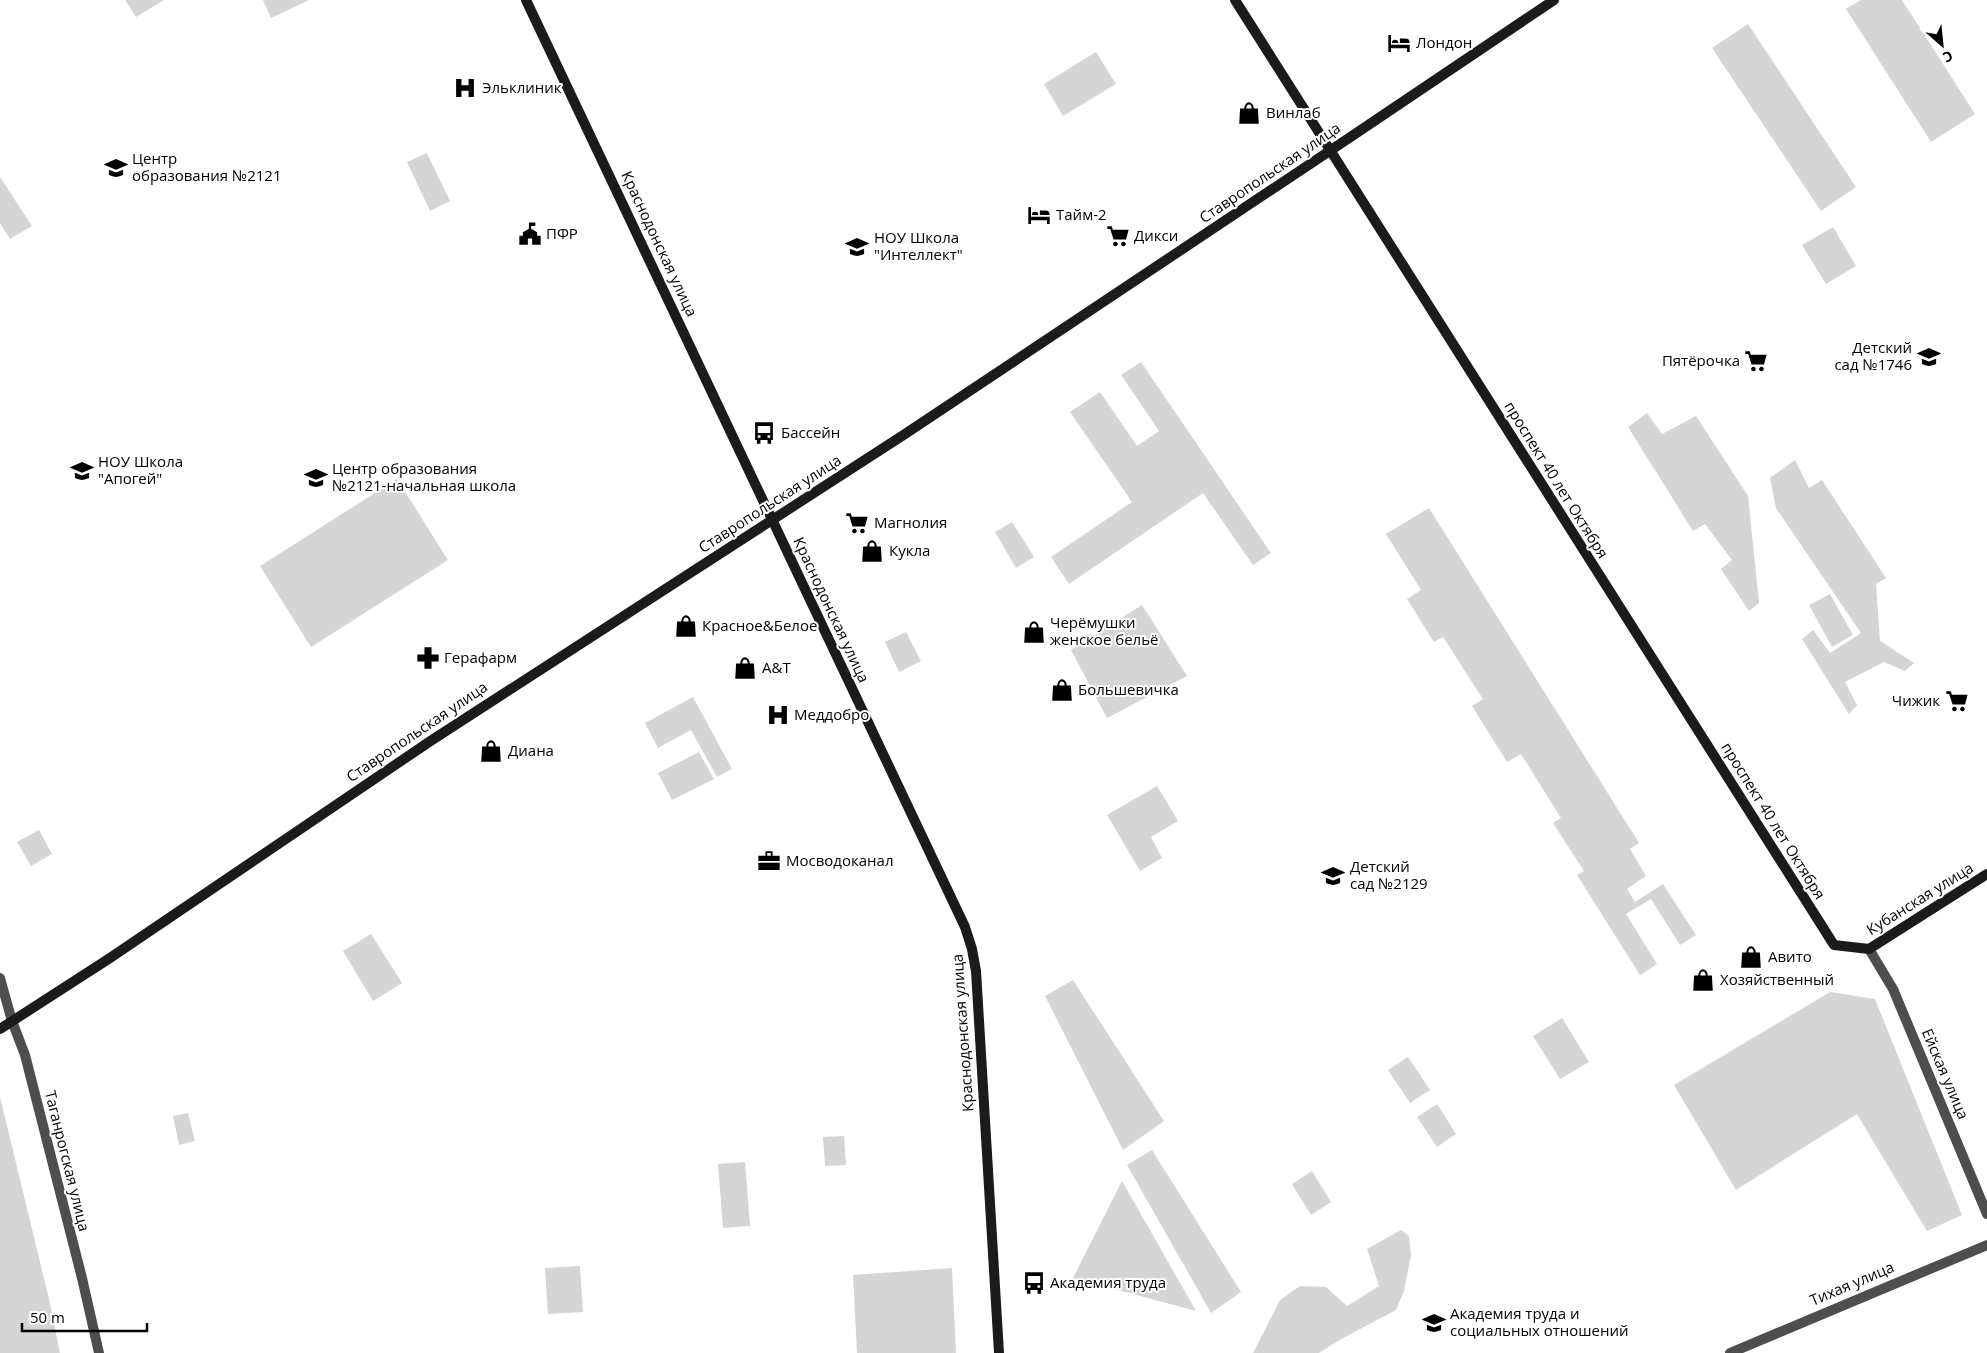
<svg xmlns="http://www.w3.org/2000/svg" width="1987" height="1353" viewBox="0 0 1987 1353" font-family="'Open Sans',sans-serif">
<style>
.green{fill:#d5d5d5}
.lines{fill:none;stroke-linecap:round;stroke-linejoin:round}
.street{stroke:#4e4e4e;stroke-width:10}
.secondary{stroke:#1b1b1b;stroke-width:10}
.labels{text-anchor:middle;stroke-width:4;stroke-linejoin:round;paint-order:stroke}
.poi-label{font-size:15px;fill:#000;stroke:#fff;text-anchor:start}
.street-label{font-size:15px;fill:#000;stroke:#fff}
</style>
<rect width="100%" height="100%" fill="#fff"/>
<path class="green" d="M125,0H164L136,17Z
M263,0H309L271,18Z
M1861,0H1902L1975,114L1931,142L1846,9Z
M1748,24L1856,187L1821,211L1712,48Z
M1096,52L1116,84L1063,116L1044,84Z
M427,153L450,201L430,211L407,162Z
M0,177L32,226L10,239L0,223Z
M1833,227L1856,266L1826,284L1802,245Z
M1141,362L1271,553L1253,565L1203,493L1069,584L1051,557L1132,502L1070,412L1100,392L1137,446L1159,431L1121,375Z
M1647,413L1662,434L1696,416L1748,496L1759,603L1749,611L1721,569L1732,560L1705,524L1693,531L1628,427Z
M1795,460L1809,488L1822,480L1886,578L1876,584L1880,641L1914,663L1905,671L1884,662L1845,682L1857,705L1849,714L1802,639L1813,630L1830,653L1861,633L1776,508L1770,478Z
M397,479L448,560L311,647L260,566Z
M1429,508L1639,843L1630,849L1646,876L1627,889L1635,902L1663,884L1696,935L1680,945L1651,899L1626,914L1657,964L1640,975L1577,875L1584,871L1553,823L1561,818L1521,754L1507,762L1472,706L1483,699L1443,637L1434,642L1407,599L1421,590L1386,534Z
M1012,522L1034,557L1016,568L995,532Z
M1830,594L1853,635L1832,647L1809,605Z
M1142,605L1187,676L1107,718L1071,650Z
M906,632L921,661L899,672L885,642Z
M693,697L732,769L717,777L691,730L658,748L645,723Z
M699,752L714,779L672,800L658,773Z
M1157,786L1178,821L1151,837L1162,858L1140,871L1107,815Z
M39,830L52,854L31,866L17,842Z
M371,934L402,983L373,1001L343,951Z
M1073,980L1164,1121L1123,1150L1045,996Z
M1830,992L1875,999L1962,1215L1927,1231L1857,1114L1736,1190L1674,1085Z
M1562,1018L1589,1062L1560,1079L1533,1036Z
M1408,1057L1430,1090L1410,1103L1388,1070Z
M0,1097L49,1299L60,1353H0Z
M1437,1104L1456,1134L1437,1147L1417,1117Z
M188,1113L195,1141L179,1145L173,1116Z
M844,1136L846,1165L825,1166L823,1137Z
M1152,1150L1241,1292L1211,1313L1127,1165Z
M745,1162L750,1226L723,1228L718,1164Z
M1312,1171L1331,1202L1311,1215L1292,1184Z
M1122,1181L1196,1311L1073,1278Z
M1401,1230L1409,1236L1411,1255L1404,1291L1396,1310L1343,1338L1319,1353H1253L1280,1300L1300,1286L1326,1287L1347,1306L1379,1286L1367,1249Z
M580,1266L583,1312L548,1314L545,1268Z
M952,1268L956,1353H857L853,1275Z"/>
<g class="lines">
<path class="street" d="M1869,949L1893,989L1987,1214
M0,978L12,1021L25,1055L82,1278L99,1353
M1730,1353L1987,1245"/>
<path class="secondary" d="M526,0L965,927L972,949L976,971L999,1353
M1235,0L1834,945L1869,949L1987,874
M0,1029L110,958L432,740L905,434L1352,136L1554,0"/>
</g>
<defs>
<symbol id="hotel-bare" viewBox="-9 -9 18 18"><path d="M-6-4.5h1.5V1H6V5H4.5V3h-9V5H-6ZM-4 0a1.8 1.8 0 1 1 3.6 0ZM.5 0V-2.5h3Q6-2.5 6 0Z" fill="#000" stroke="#fff" stroke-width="2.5" paint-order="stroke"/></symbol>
<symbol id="hospital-bare" viewBox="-9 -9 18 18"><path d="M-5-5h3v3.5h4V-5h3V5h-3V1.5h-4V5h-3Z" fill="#000" stroke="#fff" stroke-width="2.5" paint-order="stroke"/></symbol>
<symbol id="shop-bare" viewBox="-9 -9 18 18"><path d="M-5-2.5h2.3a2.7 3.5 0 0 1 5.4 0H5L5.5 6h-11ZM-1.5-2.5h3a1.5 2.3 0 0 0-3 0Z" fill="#000" stroke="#fff" stroke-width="2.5" paint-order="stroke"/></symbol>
<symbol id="school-bare" viewBox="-9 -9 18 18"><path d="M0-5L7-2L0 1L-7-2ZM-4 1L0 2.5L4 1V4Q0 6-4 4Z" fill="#000" stroke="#fff" stroke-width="2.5" paint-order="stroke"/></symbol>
<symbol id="civic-bare" viewBox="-9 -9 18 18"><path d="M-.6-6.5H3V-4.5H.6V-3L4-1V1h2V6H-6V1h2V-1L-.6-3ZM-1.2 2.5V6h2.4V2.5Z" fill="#000" stroke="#fff" stroke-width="2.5" paint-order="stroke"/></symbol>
<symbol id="supermarket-bare" viewBox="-9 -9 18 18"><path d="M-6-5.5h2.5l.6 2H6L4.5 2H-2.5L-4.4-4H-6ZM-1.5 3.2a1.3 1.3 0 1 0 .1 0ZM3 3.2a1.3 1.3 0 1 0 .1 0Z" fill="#000" stroke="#fff" stroke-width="2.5" paint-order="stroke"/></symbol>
<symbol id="bus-bare" viewBox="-9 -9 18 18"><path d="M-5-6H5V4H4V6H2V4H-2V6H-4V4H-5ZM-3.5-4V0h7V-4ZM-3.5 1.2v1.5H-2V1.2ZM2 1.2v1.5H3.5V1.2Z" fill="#000" stroke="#fff" stroke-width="2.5" paint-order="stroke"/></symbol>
<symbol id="pharmacy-bare" viewBox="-9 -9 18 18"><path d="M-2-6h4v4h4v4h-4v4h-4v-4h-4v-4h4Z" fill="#000" stroke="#fff" stroke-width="2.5" paint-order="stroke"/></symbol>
<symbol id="office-bare" viewBox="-9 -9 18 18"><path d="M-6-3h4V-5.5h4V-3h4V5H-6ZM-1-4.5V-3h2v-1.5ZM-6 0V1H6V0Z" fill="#000" stroke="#fff" stroke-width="2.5" paint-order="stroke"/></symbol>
<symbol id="university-bare" viewBox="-9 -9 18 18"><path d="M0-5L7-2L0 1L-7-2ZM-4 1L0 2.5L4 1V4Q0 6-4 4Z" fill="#000" stroke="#fff" stroke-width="2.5" paint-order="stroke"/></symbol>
</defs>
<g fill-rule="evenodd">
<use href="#hotel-bare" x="1383" y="27" width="32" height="32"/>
<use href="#hospital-bare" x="449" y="72" width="32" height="32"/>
<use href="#shop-bare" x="1233" y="97" width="32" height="32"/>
<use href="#school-bare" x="100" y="152" width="32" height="32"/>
<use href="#hotel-bare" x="1023" y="199" width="32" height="32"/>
<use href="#civic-bare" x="514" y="218" width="32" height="32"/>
<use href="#supermarket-bare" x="1102" y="220" width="32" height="32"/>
<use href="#school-bare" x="841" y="231" width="32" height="32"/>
<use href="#school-bare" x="1913" y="341" width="32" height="32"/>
<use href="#supermarket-bare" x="1740" y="345" width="32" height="32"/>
<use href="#bus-bare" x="748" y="417" width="32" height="32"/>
<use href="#school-bare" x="66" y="455" width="32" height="32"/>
<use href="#school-bare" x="300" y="462" width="32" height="32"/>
<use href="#supermarket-bare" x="841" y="507" width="32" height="32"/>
<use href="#shop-bare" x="856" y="535" width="32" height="32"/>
<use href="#shop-bare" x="670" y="610" width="32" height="32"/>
<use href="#shop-bare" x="1018" y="616" width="32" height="32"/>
<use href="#pharmacy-bare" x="412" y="642" width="32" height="32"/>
<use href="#shop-bare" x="729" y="652" width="32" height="32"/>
<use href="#shop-bare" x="1046" y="674" width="32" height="32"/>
<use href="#supermarket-bare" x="1941" y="685" width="32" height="32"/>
<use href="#hospital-bare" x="762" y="699" width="32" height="32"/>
<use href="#shop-bare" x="475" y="735" width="32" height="32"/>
<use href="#office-bare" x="753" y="845" width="32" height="32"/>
<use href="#school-bare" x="1317" y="860" width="32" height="32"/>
<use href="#shop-bare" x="1735" y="941" width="32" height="32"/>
<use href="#shop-bare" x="1687" y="964" width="32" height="32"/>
<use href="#bus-bare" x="1018" y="1267" width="32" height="32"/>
<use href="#university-bare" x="1418" y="1307" width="32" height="32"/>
</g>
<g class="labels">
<g class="poi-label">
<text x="1416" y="48">Лондон</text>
<text x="482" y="93">Эльклиник</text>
<text x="1266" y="118">Винлаб</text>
<text x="132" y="164">Центр<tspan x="132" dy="17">образования №2121</tspan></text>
<text x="1056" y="220">Тайм-2</text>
<text x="546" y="239">ПФР</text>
<text x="1134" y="241">Дикси</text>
<text x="874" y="243">НОУ Школа<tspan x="874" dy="17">"Интеллект"</tspan></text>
<text x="1912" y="353" text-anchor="end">Детский<tspan x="1912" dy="17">сад №1746</tspan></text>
<text x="1740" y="366" text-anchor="end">Пятёрочка</text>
<text x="781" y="438">Бассейн</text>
<text x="98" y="467">НОУ Школа<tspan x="98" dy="17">"Апогей"</tspan></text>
<text x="332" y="474">Центр образования<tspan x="332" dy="17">№2121-начальная школа</tspan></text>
<text x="874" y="528">Магнолия</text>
<text x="889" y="556">Кукла</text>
<text x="1050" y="628">Черёмушки<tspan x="1050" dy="17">женское бельё</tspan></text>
<text x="702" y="631">Красное&amp;Белое</text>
<text x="444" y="663">Герафарм</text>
<text x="762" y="673">A&amp;T</text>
<text x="1078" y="695">Большевичка</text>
<text x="1940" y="706" text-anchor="end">Чижик</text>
<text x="794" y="720">Меддобро</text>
<text x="508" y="756">Диана</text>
<text x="786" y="866">Мосводоканал</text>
<text x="1350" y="872">Детский<tspan x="1350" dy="17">сад №2129</tspan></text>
<text x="1768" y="962">Авито</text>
<text x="1720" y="985">Хозяйственный</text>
<text x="1050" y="1288">Академия труда</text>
<text x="1450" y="1319">Академия труда и<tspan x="1450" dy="17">социальных отношений</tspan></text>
</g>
<g class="street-label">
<text transform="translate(1270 173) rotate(-34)" y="5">Ставропольская улица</text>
<text transform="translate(659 244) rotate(65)" y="5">Краснодонская улица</text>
<text transform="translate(1556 480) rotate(58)" y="5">проспект 40 лет Октября</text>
<text transform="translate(770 504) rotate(-33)" y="5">Ставропольская улица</text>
<text transform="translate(831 610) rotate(65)" y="5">Краснодонская улица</text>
<text transform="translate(417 732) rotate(-34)" y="5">Ставропольская улица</text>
<text transform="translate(1773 821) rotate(58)" y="5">проспект 40 лет Октября</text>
<text transform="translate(1920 899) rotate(-32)" y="5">Кубанская улица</text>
<text transform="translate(963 1033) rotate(-94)" y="5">Краснодонская улица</text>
<text transform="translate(1945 1074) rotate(67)" y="5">Ейская улица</text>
<text transform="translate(67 1161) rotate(76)" y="5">Таганрогская улица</text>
<text transform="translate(1852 1284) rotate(-23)" y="5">Тихая улица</text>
</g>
</g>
<g transform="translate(1942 45) rotate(153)" stroke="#ffffff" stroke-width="4" paint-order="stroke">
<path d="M0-4L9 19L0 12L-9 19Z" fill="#000000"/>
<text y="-8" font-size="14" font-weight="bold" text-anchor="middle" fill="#000000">С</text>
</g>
<path d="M22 1323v8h125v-8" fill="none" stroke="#000000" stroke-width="2.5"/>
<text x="30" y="1323" font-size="15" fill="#000000" stroke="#ffffff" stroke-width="4" paint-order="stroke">50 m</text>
</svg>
